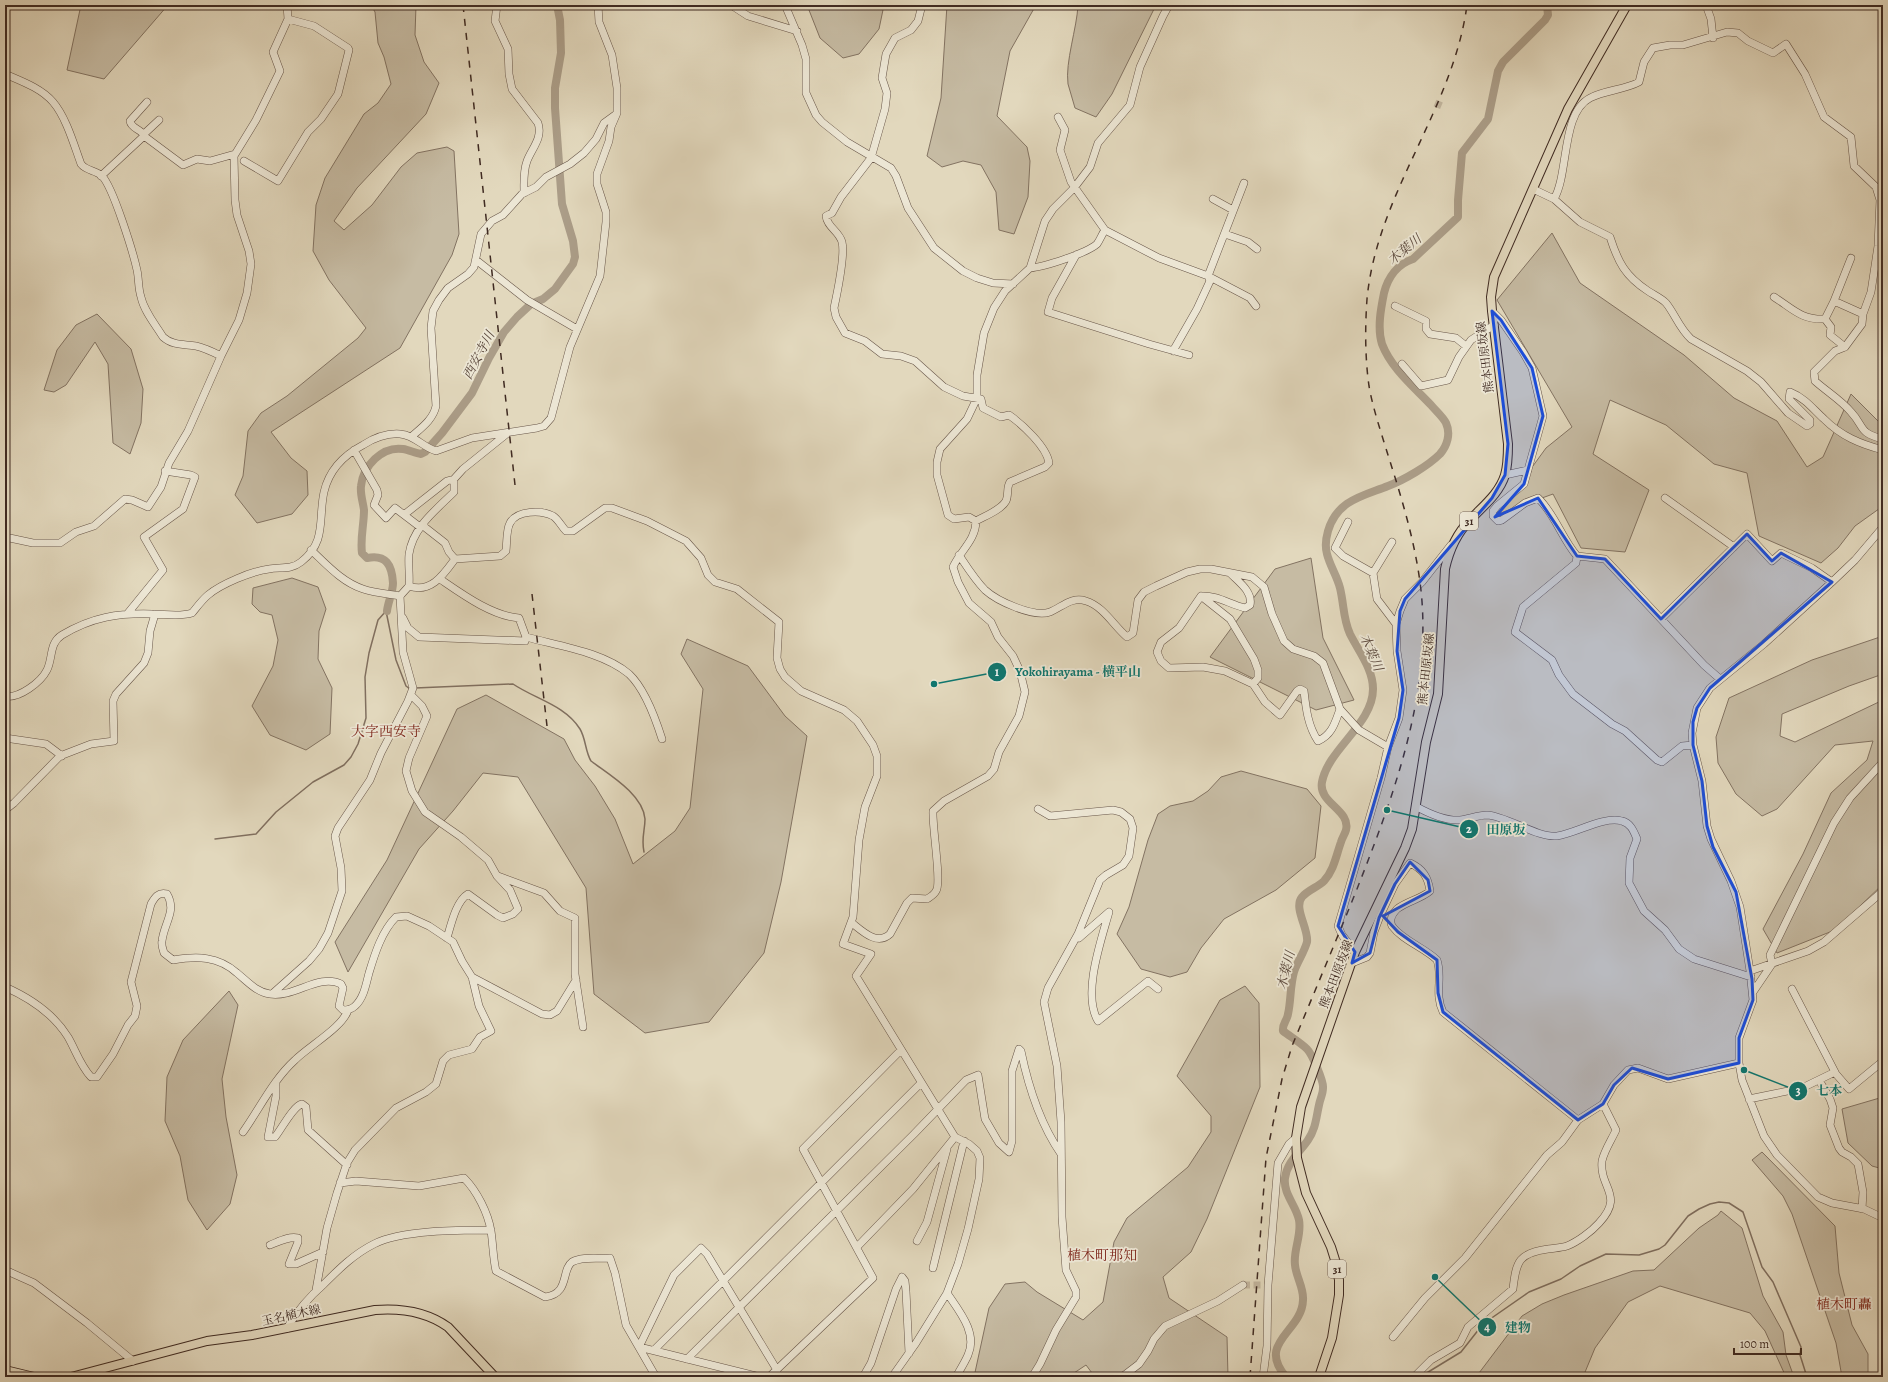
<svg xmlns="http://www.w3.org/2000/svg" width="1888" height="1382" viewBox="0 0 1888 1382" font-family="Alegreya,'Noto Serif JP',serif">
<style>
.green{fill:#c6bba3;stroke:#837362}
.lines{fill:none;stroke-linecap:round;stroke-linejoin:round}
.stream{stroke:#806f5f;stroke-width:1.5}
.river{stroke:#ab9d88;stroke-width:8}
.minor-tunnel{stroke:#c2b59e;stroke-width:7;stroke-dasharray:7 3.5;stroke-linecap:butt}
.minor-casing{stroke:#685649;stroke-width:8}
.major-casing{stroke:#402b22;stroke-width:10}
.minor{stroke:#ece6d4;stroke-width:7}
.major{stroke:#e2d8bd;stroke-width:8}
.rail{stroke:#402b22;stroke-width:1.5;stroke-dasharray:7 7;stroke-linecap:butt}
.marked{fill:#1d4ed8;fill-opacity:0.2;stroke:#1d4ed8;stroke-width:3;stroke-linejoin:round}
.labels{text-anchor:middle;stroke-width:3.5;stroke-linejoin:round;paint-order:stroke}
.shield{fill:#ece6d4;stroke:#746357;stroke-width:1}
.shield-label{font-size:11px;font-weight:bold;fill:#402b22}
.street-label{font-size:12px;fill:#402b22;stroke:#ece6d4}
.water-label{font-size:13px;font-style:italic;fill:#5b483c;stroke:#ece6d4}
.quarter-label{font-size:14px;fill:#7a1f14;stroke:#ece6d4}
.leader{fill:none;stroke:#0f766e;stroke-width:1.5}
.callout-dot{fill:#0f766e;stroke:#ece6d4;stroke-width:1.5}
.mark-label{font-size:12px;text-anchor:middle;font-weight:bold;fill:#fff}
.callout-label{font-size:13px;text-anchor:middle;font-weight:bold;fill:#0f766e;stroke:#ece6d4;stroke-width:3.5;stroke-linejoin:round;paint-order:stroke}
</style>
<rect width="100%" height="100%" fill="#e2d8bd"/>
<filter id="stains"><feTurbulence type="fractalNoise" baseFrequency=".005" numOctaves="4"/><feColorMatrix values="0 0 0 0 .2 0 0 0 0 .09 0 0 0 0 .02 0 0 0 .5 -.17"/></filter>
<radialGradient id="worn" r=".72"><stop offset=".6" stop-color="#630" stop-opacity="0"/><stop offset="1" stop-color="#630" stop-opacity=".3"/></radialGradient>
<path class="green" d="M81,5H168L104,79L67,70Z
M371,5H416L415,35L424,62L439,83L426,114L357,188L334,221L344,230L372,205L401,167L417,153L447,147L454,151L459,234L452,255L400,348L271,432L291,458L307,471L308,495L292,514L257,523L235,495L243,476L248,431L261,413L287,396L358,338L366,328L329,280L313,251L316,205L325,178L364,114L378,103L391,84L384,57L378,43L375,12Z
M807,5H884L879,29L859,54L843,58L820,38Z
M947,5H1036L1010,51L997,116L1027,147L1030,161L1028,197L1014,234L999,230L996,192L981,165L963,161L942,167L927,156L941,98Z
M1078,5H1156L1112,94L1096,117L1075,108C1073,100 1070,92 1068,84C1065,62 1077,28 1078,5Z
M1552,233L1580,283L1684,355L1734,398L1777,421L1807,467L1823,457L1851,394L1883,426V506L1855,526L1838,548L1821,563L1759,536L1747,473L1714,464L1666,425L1610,400L1593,454L1649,490L1625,552L1581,548L1553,494L1498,514L1546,448L1572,427L1497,300Z
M97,314L131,349L143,389L141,423L130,454L113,443L108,364L95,342L66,385L54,392L44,390L57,350L76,325Z
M1311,558L1323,638L1354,700L1316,710L1210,657L1275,569Z
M292,578L318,587L326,609L319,631L318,659L332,688L330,734L306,750L270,735L252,706L273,666L278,640L272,615L260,612L252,604L253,588Z
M1883,636V674L1849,686L1782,714L1780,736L1795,742L1883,700V884L1835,930L1777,953L1763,929L1803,854L1831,793L1867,760L1873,741L1835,745L1777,809L1762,816L1736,794L1718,763L1716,737L1729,698L1812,660Z
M687,639L748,666L785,716L807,736L781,882L764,953L709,1022L645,1033L594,994L586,888L518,777L483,773L453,811L419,849L348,972L335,942L387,860L457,709L486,695L564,739L575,760L595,786L615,819L633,864L675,831L690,808L703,689L681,654Z
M1241,771L1307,789L1321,806L1315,858L1276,890L1224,919L1201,948L1187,972L1170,977L1141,969L1117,934L1129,907L1148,840L1158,814L1170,806L1193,801L1208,791L1221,777Z
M1245,986L1259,1003L1260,1087L1207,1219L1191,1252L1163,1277L1169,1298L1227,1337L1228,1377H1095L1086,1365L1068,1377H974L989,1308L1005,1284L1025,1282L1037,1292L1083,1320L1103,1302L1114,1242L1127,1218L1188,1167L1211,1132V1116L1177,1076L1220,1000Z
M229,991L238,1005L222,1079L226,1117L237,1175L230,1204L207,1230L188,1200L180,1156L165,1121L167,1077L183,1040Z
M1883,1097V1169L1872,1166L1848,1143L1842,1109Z
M1762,1152L1835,1226L1839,1273L1852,1325L1868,1354V1377H1842L1836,1343L1792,1214L1783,1196L1752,1160Z
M1721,1211L1742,1228L1763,1296L1783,1332L1786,1355L1794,1377H1786L1765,1331L1750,1313L1660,1286L1628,1302L1595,1348L1583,1377H1476L1522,1316L1542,1304L1564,1295L1633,1271L1654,1270L1699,1228L1718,1215Z"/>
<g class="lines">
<path class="stream" d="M415,688L513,684C535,699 565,705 580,729C586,739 585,751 591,761C608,774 643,794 645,819C645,831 641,838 644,852
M215,839L256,834L276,812L313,782L344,765L351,757L358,744L366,718L365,677L369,653L378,620L386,611L396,660L406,686L410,689
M1420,1377L1461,1352L1483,1324L1529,1292L1561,1279L1580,1266L1606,1254L1639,1255L1659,1249L1665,1245L1688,1216L1699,1209L1710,1204L1719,1202L1729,1203L1743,1212L1762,1267L1773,1282L1801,1347L1800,1355L1807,1377"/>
<path class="river" d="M387,611C388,602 393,592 393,583C392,565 386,554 367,558L362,553C360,538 364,525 364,510C363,502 360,494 361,486C363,466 382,446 403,449C409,450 415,453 421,454L425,452L442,433L472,393L489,358L504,332L517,317L531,304L543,299L555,289L573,264L575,257L573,241L562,204L555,108V88L561,53L560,20L557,5
M1286,1377C1256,1342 1302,1332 1303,1300C1304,1288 1296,1277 1295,1265C1293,1250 1302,1235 1299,1220C1296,1205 1283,1194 1285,1178C1287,1162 1300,1152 1308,1140C1316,1128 1316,1118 1319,1105C1320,1099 1323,1094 1323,1088C1324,1082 1312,1054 1307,1049C1301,1043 1291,1037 1283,1031C1282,1024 1287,1021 1288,1014C1291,1001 1290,986 1294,972C1297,962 1304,953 1307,942C1309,929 1293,908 1302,897C1308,890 1318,887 1324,881C1334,870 1336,856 1341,842C1342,838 1345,834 1346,830C1351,810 1318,803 1322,782C1328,749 1373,724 1373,689C1373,669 1359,652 1350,634C1343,619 1344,604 1340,588C1337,576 1330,566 1327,554C1325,547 1326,538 1328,531C1337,500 1363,496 1388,486C1404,480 1428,466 1440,454C1447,446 1451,434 1446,423C1443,417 1436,411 1431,405C1414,387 1391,368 1382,344C1377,328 1381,308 1384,293C1388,277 1398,264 1413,259L1458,217V200L1462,153L1488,119L1498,71L1503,62L1545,20L1548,15L1547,5"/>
<path class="minor-tunnel" d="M1435,103L1442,106
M1243,1285H1268"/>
<defs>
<path id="minor" d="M497,5L495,21L508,49L509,74L512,89L538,123C543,138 532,148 527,161C523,172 524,182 524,193
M731,5L748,16L797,31
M785,5L802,45L806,59V93L816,115L822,122L847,142L891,168L896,176L908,208L934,248L963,271L977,278L993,283L1013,284
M922,5L918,21L911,30L895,38L886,54L882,78L887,93L885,109L871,158L841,197L832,213L826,216C827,227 839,231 842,242C845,254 837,294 834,308L836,317L845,333L865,341L882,354L901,356L915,361L944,387L963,396L981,399L983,408L1001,417L1009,415C1022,424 1047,447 1049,463L1045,467L1010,482C1006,488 1009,495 1006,501C1001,510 985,516 976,521
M1706,5L1711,19L1713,38
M5,74C21,81 41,88 53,102C66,117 74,145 81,164C86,171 96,170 102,176C113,187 133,252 137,270C139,279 138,288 141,297C144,311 155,324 163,337C173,346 184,344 196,346C205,348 213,352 221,356
M1058,117L1065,130L1060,150L1071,182L1105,230L1159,258L1208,276L1250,298L1256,306
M144,134L159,120
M144,136C142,129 131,129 130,121L147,102
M244,161L278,181L308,132L321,119L338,94L349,50L348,48L314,26L288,19
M101,176L144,136L183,165L197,159L210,161L235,154
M1533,189L1554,199L1580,222L1610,237C1618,262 1625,276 1648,291C1654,295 1661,298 1666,303C1675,314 1679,328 1691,339L1747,371L1761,382L1788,413L1807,426L1810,424V420L1789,399L1790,392C1805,398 1813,409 1824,419C1841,436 1860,444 1883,450
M1213,199L1233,210
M1554,199C1569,174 1561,113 1590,98C1605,90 1624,90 1639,82L1644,62L1653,48L1670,45H1683L1727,32L1738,33L1748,41L1773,53L1786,44L1805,74L1824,117L1851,137L1854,166L1876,187L1880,200L1878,246L1871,292L1863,314L1862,324L1845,347L1835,351L1814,372L1815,381C1826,391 1841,400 1851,412C1865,427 1858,433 1883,439
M1225,234L1248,242L1257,249
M1076,255L1052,298L1048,312L1149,344L1189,355
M1851,258L1834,301L1863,314
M476,260L527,300L577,329
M1030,268C1044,267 1087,253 1097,244C1100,240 1102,234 1105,230
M1774,297C1793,309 1801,320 1825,319L1834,301
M1395,306L1426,321V329L1430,334L1456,338L1466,346
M1492,311L1501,320L1523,352L1532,368L1543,416L1524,484L1497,506L1493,511V516L1498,521L1502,520L1525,503L1538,498C1555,514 1562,539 1577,556
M1825,319L1831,327L1830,335L1845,347
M1173,351L1197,309L1210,281L1208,276L1244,183
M1402,364L1421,386L1448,380L1459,357L1471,340L1494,325
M411,437C421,428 433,420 436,406L431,328L433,311L439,300L448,288L468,274L474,267L481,234L492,221L503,215L522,194L536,187L546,177L570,164L584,153L596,139L604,123L615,115
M354,450L377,490L378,495L374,505L386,518L395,508L420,527
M1505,475L1528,470
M1665,498L1734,547
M405,514L447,481L454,479L463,469L509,432
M976,521L969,517L954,519L948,515L937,475V462L940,449L967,419L977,398V375L984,333L994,308L1005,291L1030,268L1045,221L1053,209L1074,188L1090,167L1098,143L1130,105L1140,67L1163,16L1169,5
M1348,522L1335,548L1343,556L1373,573
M422,525L445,543L449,552L455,559
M1883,527L1855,560L1832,582L1764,644L1710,688L1697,708L1692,733L1693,745L1702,781L1707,826L1711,839L1731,881L1740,907L1750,971L1753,1000L1739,1038V1063L1742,1080L1764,1136L1777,1155L1818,1197L1832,1203L1864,1209L1883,1218
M5,537L33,543H60L76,532L94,526L125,499L132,500L148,507L161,487L169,463L188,431L221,356L239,320L247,293L251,264L249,251L237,215L235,200L234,156L256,120L280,71L273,52L288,19L287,5
M1392,542L1373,573L1377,599L1396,624
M311,550C327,565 342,582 363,589C375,593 388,594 400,596
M959,555C967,567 975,580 985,590C997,601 1034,618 1050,612C1062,607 1072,596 1086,601C1103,606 1114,626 1127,637L1133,633L1138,600L1144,592L1156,586L1187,572L1200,569H1211L1252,577L1264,587L1272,614L1284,641L1293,649L1314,656L1323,663L1340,709L1359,730L1388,747
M1577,556L1576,563L1523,607L1515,632L1552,660L1559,675L1573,694L1612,724L1625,731L1657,760L1662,762L1682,746L1693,745
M1577,556L1605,559L1704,665L1720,679
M1231,574C1239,582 1253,592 1250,605L1245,608C1229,604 1217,595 1201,596L1179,628L1161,642L1157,652L1161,661L1169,668L1203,667L1225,671L1253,684L1265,702L1280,715L1297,691L1300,689L1304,691C1306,709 1308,726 1318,741C1332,735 1335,723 1340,709
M440,579C462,594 492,616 519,618L526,637C559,646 603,652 629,674C644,688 656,720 662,739
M409,586C431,594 444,574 455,559L500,556L506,551C507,543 506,530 510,523C517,510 541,510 553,516C558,519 562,527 566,531H573L605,508H612L647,521L686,541L701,558L708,575L715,582L737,589L779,622L777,658L780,669L785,677L801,691L844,710L857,721L873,745L877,756V776L865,807L859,840L853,917L843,944L871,954L856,976L955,1137L969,1144L977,1151L980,1158L979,1179L968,1229L958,1264L947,1293L916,1343L892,1377
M1201,596L1230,619L1254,659L1258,670V678L1253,684
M128,613L163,570L144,537L183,509L195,477L191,475L165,471
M403,618L408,628L419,637L525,641
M1661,619L1747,534L1772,561L1781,553L1812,568L1832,582
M411,695L422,706L427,716L409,758L406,771L412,791L425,812L461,837L488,860L497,876L510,890L518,909L513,914L503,918L497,915L468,894C456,901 451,925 447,938
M5,696C19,699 41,682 47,670C53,658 49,643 62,635C92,617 118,613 152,614C165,614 180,617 192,613C197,607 202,600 208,595C221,584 252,571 269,569C280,567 291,570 301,562C327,542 318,519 324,492C329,470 344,455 363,445C374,438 387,433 400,434C414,435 423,447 436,451L472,438L537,428L544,426L551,418L570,347L600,276L606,222V212L597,184V174L609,141L611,127L617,113V88L612,55L599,22L598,5
M5,738L46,744L62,756
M1417,807C1428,813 1446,821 1460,820C1469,819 1478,815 1487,815C1507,816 1537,838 1557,836C1577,833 1603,816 1622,821C1631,823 1634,832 1637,839L1630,858L1629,883L1644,911L1665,930L1679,949L1694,959L1751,977
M5,810L14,803L60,756L91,744L114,741L113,701L116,694L144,663L148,653L150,631L155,614
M498,876L544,893L560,911L575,918V974L583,1027
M852,923C862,931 877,946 890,934L907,903L912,898L927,899C930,897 934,895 936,891C942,883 932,827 933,811L944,801L988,776L994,769L999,752L1019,716L1025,692L1020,671L1013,656L998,637L991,622L969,603L958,582L953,567C960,551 976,540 976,521
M1079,938L1109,912C1101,941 1082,994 1098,1021L1148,981L1158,989
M1355,952L1342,935L1338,926L1381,778L1388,747L1399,718L1403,690L1397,651L1396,624L1400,611L1405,599L1422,582L1451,545
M1352,963L1367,957L1370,953L1374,932L1380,916L1395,884L1410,863C1423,869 1428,877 1430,891C1421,899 1407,901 1397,909C1393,913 1389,920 1392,926C1402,940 1425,948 1437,960C1443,977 1434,994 1443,1012L1578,1120
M1750,971L1808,951L1824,942L1883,891
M472,977L542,1014L550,1015L557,1011L576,980
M5,987C30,998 53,1013 68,1037C76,1051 80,1065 91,1077H97L113,1054L128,1025L135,1016L137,1006L131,982L151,904C155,897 158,892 167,894C177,911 164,923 162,941C161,945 163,949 164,953L173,960C197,956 218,956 237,973C247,981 256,992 270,994C294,998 319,973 341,984L343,988L339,1006L343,1010C347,1010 351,1010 355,1006C364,998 366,984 369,973C375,953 382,931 396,917L407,916L429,926L453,942L462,961L472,977L479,1006L491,1031L480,1037L472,1049L449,1055L443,1061L436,1084L426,1092L396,1108L355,1150L347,1163L337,1193L327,1228L316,1290
M1792,989L1836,1074L1849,1089L1883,1061
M1753,992L1772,964L1770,955L1834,823L1850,798L1883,762
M272,994L309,961L319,949L328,933L342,891L341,868L335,836L338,828L370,780L381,753L408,701L413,688L403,652L400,596L409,586C410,576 408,565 409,554C413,527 436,510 454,492V479
M1819,1080L1830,1099L1833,1108L1830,1125L1839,1148L1842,1152L1851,1157L1858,1164L1863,1192L1862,1209
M276,1082V1096L268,1137H275C281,1130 293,1106 302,1104L306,1107L308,1130L347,1165
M1749,1099L1802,1088L1835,1072
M243,1132C260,1108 273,1080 295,1060C309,1046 343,1027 348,1010
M340,1183L356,1181L419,1186L464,1178C477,1191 488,1213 491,1231C493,1244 493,1258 496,1271L545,1297C570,1294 561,1270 572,1262C582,1256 599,1259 610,1258L615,1273L626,1325L656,1377
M917,1241L927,1222L947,1149
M270,1245C278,1242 288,1236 298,1238V1242L289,1264H296L323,1252
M857,1247L913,1189L955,1137
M933,1268L964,1141
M5,1270L34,1283L87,1323L133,1361
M947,1293C959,1311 978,1333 968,1355C965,1362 960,1370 956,1377
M287,1328C297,1311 309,1297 324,1284C339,1269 354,1254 374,1244C401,1230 459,1230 491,1230
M1393,1337L1425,1298L1465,1258L1547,1155L1562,1142L1578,1120L1603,1104L1614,1085L1628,1070L1638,1068L1668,1079L1739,1063
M639,1347L674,1275L701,1248L707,1254L777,1370
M639,1347L760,1377
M654,1350L921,1083
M687,1359L914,1134L966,1080L978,1075L985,1119L999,1143L1009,1152L1012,1141V1071L1019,1049L1021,1051C1028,1085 1041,1125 1061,1154
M769,1377L873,1278L803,1149L901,1050
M863,1377L871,1363L896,1289L902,1277L905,1281L906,1291L909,1353
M1032,1377L1040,1364L1056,1330L1076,1297V1291L1066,1270L1062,1217L1061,1122L1057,1066L1044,1002L1048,988L1078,934L1100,880L1106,875L1123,865L1129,856L1133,828L1130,819L1121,812L1113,810L1050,816L1038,809
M1122,1377L1139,1364L1148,1351L1154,1339L1165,1326L1218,1301L1243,1285
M1263,1377L1267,1346L1268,1285L1278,1163L1289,1144L1296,1138
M1414,1377L1431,1360L1460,1343L1468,1327L1513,1289C1516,1261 1519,1253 1548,1249C1554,1248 1561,1248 1567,1246C1577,1242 1591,1232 1599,1223C1625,1195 1599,1188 1602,1161C1604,1151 1612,1139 1616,1130L1603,1104"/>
<path id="major" d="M5,1370L34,1377
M71,1377L207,1341L252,1335L375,1310C400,1308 427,1312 448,1327L495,1377
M1319,1377L1332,1338L1339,1295V1280L1336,1263L1331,1247L1306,1193L1297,1158L1296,1138L1301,1107L1355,952L1405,848L1412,829L1426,742L1438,694L1445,569C1449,551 1456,534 1470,520C1483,506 1499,494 1505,475C1508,465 1508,455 1508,444L1492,311L1491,297L1494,277L1568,109L1627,5"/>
</defs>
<use href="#minor" class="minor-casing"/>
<use href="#major" class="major-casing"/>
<use href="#minor" class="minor"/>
<use href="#major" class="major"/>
<path class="rail" d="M463,5L515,485
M532,594L547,726
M1250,1377L1266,1158L1282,1079L1292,1046C1314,993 1336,941 1357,889C1395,792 1434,688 1420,582C1414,538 1401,496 1388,455C1381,432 1373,409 1369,386C1365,358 1365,327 1367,299C1377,193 1453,110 1467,5"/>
</g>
<path class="marked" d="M1492,311L1501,320L1532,368L1543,416L1524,484L1495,517L1538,498L1577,556L1605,559L1661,619L1747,534L1772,561L1781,553L1832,582L1710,688L1697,708L1693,722V745L1702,781L1707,826L1713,847L1736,892L1752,979L1753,1000L1739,1038V1063L1668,1079L1632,1068L1614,1085L1603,1104L1578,1120L1443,1012L1438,993L1437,960L1398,932L1383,916L1430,891L1428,880L1410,862L1395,884L1379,918L1370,953L1352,963L1355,952L1338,926L1399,718L1403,690L1397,651L1400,611L1405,599L1492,498L1505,475L1508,444Z"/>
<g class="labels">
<g class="shield">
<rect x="1460" y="512" width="18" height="18" rx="3"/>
<rect x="1328" y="1260" width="18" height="18" rx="3"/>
</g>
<g class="shield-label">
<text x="1469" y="525">31</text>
<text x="1337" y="1273">31</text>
</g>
<g class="street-label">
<text transform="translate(1485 357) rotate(-97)" y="4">熊本田原坂線</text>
<text transform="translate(1426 669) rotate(-84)" y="4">熊本田原坂線</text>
<text transform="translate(1336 974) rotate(-69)" y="4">熊本田原坂線</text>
<text transform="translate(291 1315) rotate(-12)" y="4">玉名植木線</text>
</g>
<g class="water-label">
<text transform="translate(1404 249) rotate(-40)" y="5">木葉川</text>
<text transform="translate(478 355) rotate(-62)" y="5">西安寺川</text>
<text transform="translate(1372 652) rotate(67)" y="5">木葉川</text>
<text transform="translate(1285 970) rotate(-76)" y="5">木葉川</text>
</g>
<g class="quarter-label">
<text x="386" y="736">大字西安寺</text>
<text x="1102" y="1260">植木町那知</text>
<text x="1844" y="1309">植木町轟</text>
</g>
</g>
<path class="leader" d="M934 684L997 672M1387 810L1469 829M1744 1070L1798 1091M1435 1277L1487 1327"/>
<g class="callout-dot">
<circle cx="934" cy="684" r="4"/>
<circle cx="1387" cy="810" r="4"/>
<circle cx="1744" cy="1070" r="4"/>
<circle cx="1435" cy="1277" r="4"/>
<circle cx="997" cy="672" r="10"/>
<circle cx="1469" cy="829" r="10"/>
<circle cx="1798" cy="1091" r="10"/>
<circle cx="1487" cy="1327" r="10"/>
</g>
<g class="mark-label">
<text x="997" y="676">1</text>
<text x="1469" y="833">2</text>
<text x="1798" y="1095">3</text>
<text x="1487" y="1331">4</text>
</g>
<g class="callout-label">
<text x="1078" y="676">Yokohirayama - 横平山</text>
<text x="1506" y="834">田原坂</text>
<text x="1829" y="1095">七本</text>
<text x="1518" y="1332">建物</text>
</g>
<rect width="1888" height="1382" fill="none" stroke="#e2d8bd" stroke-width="20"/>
<rect x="6" y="6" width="1876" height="1370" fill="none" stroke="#402b22" stroke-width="2"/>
<rect x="10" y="10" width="1868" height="1362" fill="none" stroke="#402b22"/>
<path d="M1734 1348v6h67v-6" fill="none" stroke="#402b22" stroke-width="2"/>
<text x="1740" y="1348" font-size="12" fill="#402b22" stroke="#ece6d4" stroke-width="3" paint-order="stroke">100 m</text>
<rect width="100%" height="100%" filter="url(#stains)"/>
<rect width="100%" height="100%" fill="url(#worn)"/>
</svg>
